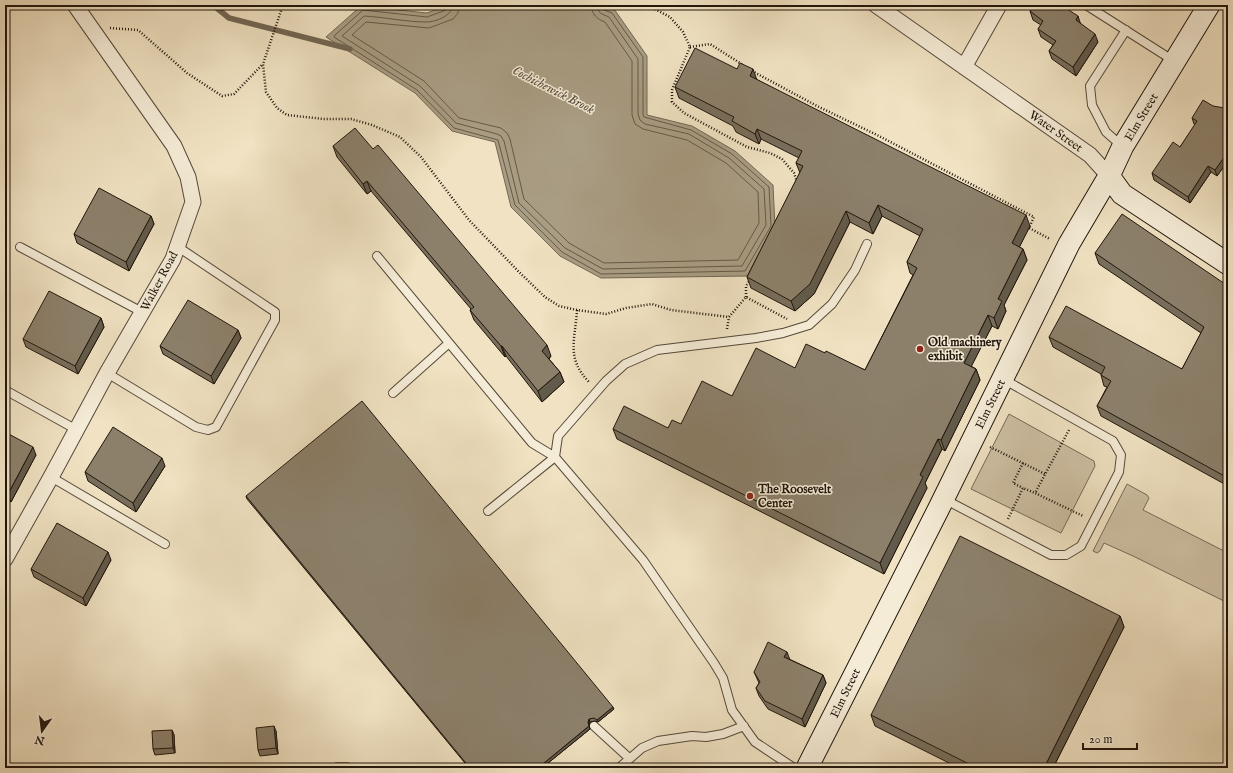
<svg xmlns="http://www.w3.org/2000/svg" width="1233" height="773" viewBox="0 0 1233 773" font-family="'IM FELL English',serif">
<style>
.green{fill:#cdbfa3;stroke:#766a58}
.water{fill:#a99d84;stroke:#726754}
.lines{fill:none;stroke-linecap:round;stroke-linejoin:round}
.shore{stroke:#645a48;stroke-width:1}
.stream{stroke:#726754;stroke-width:5.5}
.lane-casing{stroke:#54493a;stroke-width:10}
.street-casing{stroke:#54493a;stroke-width:17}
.secondary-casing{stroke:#20160c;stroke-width:23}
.path{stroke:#20160c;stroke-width:2.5;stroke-dasharray:1 2;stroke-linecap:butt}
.lane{stroke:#f5ecd7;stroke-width:8}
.street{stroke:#f5ecd7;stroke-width:15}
.secondary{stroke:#f5ecd7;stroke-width:21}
.wall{fill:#786e5c;stroke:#20160c}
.shaded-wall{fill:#625a4b;stroke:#20160c}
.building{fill:#8c806b;stroke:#20160c}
.poi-dot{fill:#8f2418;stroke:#f5ecd7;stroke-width:1.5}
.labels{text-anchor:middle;stroke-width:3;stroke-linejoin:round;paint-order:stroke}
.street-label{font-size:12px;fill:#20160c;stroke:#f5ecd7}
.poi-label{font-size:12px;font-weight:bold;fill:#20160c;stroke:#f5ecd7;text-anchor:start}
.water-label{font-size:13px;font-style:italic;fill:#574c3c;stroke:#f5ecd7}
</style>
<rect width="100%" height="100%" fill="#f0e2c2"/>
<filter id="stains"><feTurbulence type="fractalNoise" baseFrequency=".005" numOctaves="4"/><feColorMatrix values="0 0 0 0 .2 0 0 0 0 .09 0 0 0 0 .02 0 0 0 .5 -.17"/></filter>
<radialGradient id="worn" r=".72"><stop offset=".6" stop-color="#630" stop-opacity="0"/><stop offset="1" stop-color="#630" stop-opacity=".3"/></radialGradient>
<path class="green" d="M1009,414L1094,461L1095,466L1061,533L971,489Z
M1127,484L1147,495L1149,498L1143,510L1228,553V603L1133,556L1104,543L1100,551L1097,553L1093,551Z"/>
<path class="water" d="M449,5H599L614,9L647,56V115L692,126L735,151L773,185L775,227L748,276L601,278L560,256L511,207L495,142L452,131L415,93L326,37L361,6L427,13Z"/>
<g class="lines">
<path class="shore" d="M448,5L446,10L427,17L363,10L335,35L334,37L417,90L454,128L498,140L515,205L562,252L601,274L745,271L771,226L769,187L732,154L691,130L644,117L643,114V57L612,13L604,10L602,5
M453,5C453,15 436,22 427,22C406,22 384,17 364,16L342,36L420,86L456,123L497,134L501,136L504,141L519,203L565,248L603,269L742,266L766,225L764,189L729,158L689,134L645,124L640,120L638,114V59L609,17C602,14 597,13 597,5
M459,5L458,13L453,19L429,28L366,22L352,35L424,81L459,118L501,128L507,133L510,139L524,199L569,243L604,263L738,260L759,223L758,192L726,163L687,140L643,129L635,124L632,115V61L605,22C597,19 592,15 591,5"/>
<path class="stream" d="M213,5L229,18L350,49"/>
<defs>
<path id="lane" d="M1086,5L1174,61
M1122,146L1106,132L1092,105L1090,86L1126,30
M20,247L142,312
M377,256L532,443L555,457L643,560L714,663L723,678L732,710L755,742L794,768
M107,373L196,427L208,430L216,427L275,320V312L178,247
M5,390L77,430
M393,393L449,343
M51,477L165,544
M944,499L1051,555H1066L1081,546L1119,472L1121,455L1113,441L1003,379
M488,511L555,457L558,436L606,381L625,364L657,350L756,338L783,333L809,325L832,304L855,270L867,244
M594,726L629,758
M619,768L642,748L658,741L692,736L706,737L723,734L744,726"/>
<path id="street" d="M876,5L1090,155L1109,176
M964,67L999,5
M5,559L51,477L107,373L173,259L193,202L188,177L174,146L75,5"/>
<path id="secondary" d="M1109,176L1122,194L1228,264
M807,768L938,510L1069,244L1109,176L1123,146L1209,5"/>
</defs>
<use href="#lane" class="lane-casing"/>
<use href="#street" class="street-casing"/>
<use href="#secondary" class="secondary-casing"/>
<path class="path" d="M283,5L263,64L266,92L277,108L287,115L324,119H351L372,125L400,137L421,157L469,220L519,272L545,297L559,306L577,310L606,314L626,308L652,304L671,310L729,317L746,297L787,319
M647,5L670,17L683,32L690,47L672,90V102L684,113L747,147L770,153L782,159L794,173L797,182
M110,28L138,30L187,73L222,96L234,94L263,64
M690,47L710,44L743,65
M752,71L817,106L879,136L1034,217L1029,228L1050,239
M746,297V286L750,280
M577,310C575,341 566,358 589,382
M727,329L729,317
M1069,430L1035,493L1083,516
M990,447L1045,474
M1023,463L1013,483L1023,488
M1008,519L1023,488L1035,493"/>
<use href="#lane" class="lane"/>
<use href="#street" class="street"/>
<use href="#secondary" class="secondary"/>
</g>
<path class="wall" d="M1030,11L1081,24L1098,42L1076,76L1052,59L1049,51L1053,45L1041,37L1038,29L1041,25L1033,20Z
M737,69L1030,226L1019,247L1023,249L1027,260L1004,305L1006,311L998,329L992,326L971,366L976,369L980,380L945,451L942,449L925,483L927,488L884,574L617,439L613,429L668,428L681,424L732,396L795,368L825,353L865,370L913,275L910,273L907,262L920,236L882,216L873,234L850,222L814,294L795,311L751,288L747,277L800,173L796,163L799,158L761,139L759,144L736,132L733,126L679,98L675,87Z
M1213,106L1228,115V161L1217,176L1211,172L1190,203L1154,180L1152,173L1180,147L1195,125L1194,124L1192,118Z
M333,146L551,356L549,359L560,372L564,382L542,402L506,356L505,357L474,320L470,310L471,309L371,191L367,194L337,157Z
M151,216L154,224L129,271L77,243L74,234Z
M1095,253L1228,286V486L1101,416L1097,406L1107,387L1104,386L1101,375V374L1053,347L1049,337L1182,369L1201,333L1099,264Z
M101,318L104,327L78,374L26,347L23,339Z
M238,330L241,338L214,384L163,354L160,346Z
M5,432L36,455L11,502L5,499Z
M165,466L136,512L88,481L85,472Z
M246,496L614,709L598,722L595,721L590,722L589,725L590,729L542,768H469L247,499Z
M111,560L86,606L34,577L31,569Z
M1120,616L1124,627L1053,768H959L875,726L871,715Z
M789,659L823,675L826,683L805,727L768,709L759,696L756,688L759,683L754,672Z
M172,730L174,735L175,753L155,755L153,749Z
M276,731L278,754L260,756L258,750Z"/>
<path class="shaded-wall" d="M1078,16L1081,25L1076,20Z
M1095,34L1098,42L1076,76L1073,67Z
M753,69L757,80L750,76Z
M757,129L761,139L759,144L755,134Z
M1228,152V161L1217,176L1215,170Z
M1208,166L1211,172L1190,203L1188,197Z
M367,181L371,191L367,194L363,184Z
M878,205L882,216L873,234L869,223Z
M846,211L850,222L814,294L795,311L791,301Z
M1026,215L1030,226L1016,254L1012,243Z
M151,216L154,224L129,271L126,262Z
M1023,249L1027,260L1004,305L1006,311L998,329L994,318L998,299Z
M988,315L992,326L968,373L964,363Z
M101,318L104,327L78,374L75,366Z
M238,330L241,338L214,384L211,376Z
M547,345L551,356L546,362L542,351Z
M501,346H502L506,356L505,357Z
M976,369L980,380L945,451L941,440Z
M560,372L564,382L542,402L538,391Z
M938,439L942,449L925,483L927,488L884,574L880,563L920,475Z
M33,447L36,455L11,502L8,494Z
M162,458L165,466L136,512L133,503Z
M108,552L111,560L86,606L83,598Z
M1120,616L1124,627L1053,768H1044Z
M787,652L790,660L784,657Z
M823,675L826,683L805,727L802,719Z
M613,707L614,709L598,722L597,720Z
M589,719L590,722L589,725L588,722Z
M274,726L276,731L278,754L276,748Z
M589,726L590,729L542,768H538Z
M172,730L174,735L175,753L173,748Z"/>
<path class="building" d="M1034,5H1048L1052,7L1053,5H1061L1078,16L1076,20L1095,34L1073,67L1049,51L1056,41L1038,29L1043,21L1030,11Z
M695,48L737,69L740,63L753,69L750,76L1026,215L1012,243L1023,249L998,299L1002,301L994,318L988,315L964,363L976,369L941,440L938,439L920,475L923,477L880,563L613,429L624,406L668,428L672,420L681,424L702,381L732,396L756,348L795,368L806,344L825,353L826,351L865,370L917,268L907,262L923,229L878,205L869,223L846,211L810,284L791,301L747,277L803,166L796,163L802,151L757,129L755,134L732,121L734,117L675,87Z
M1203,100L1213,106L1225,108L1226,114L1228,115V152L1215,170L1208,166L1188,197L1152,173L1173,142L1180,147L1197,121L1192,118Z
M355,128L373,149L378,145L547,345L542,351L560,372L538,391L502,346H501L470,310L474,307L367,181L363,184L333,146Z
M99,188L151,216L126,262L74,234Z
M1122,214L1228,286V478L1097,406L1111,381L1101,375L1105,367L1049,337L1066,306L1182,369L1204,327L1095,253Z
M49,291L101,318L75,366L23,339Z
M188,300L238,330L211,376L160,346Z
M362,401L613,707L597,720L594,718L589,719L588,722L589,726L538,768H470L246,496Z
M113,427L162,458L133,503L85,472Z
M5,432L33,447L8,494L5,492Z
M57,523L108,552L83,598L31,569Z
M960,536L1120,616L1044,768H977L871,715Z
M768,642L787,652L784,657L823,675L802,719L765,701L756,688L760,682L754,672Z
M274,726L276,748L258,750L256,728Z
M172,730L173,748L153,749L152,731Z
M335,763H349L350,768H336Z"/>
<g class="poi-dot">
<circle cx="920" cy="349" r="4"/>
<circle cx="750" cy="496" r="4"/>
</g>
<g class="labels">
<g class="street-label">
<text transform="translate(1141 117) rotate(-59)" y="4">Elm Street</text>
<text transform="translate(1056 131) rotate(35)" y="4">Water Street</text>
<text transform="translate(159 281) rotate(-62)" y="4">Walker Road</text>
<text transform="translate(990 404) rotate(-64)" y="4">Elm Street</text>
<text transform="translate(845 693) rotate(-64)" y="4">Elm Street</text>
</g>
<g class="poi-label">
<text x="928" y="346">Old machinery<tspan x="928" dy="14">exhibit</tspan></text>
<text x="758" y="493">The Roosevelt<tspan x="758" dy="14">Center</tspan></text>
</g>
<g class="water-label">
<text transform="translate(554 89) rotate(27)" y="5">Cochichewick Brook</text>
</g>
</g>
<rect width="1233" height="773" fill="none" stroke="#f0e2c2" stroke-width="20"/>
<rect x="6" y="6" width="1221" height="761" fill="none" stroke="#20160c" stroke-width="2"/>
<rect x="10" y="10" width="1213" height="753" fill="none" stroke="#20160c"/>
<g transform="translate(42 731) rotate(194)" stroke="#f5ecd7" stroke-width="3" paint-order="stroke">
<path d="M0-3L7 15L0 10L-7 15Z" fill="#20160c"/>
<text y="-6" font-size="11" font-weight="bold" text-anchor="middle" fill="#20160c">N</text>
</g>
<path d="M1083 743v6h54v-6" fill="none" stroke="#20160c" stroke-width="2"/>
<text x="1089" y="743" font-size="12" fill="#20160c" stroke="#f5ecd7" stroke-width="3" paint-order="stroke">20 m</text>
<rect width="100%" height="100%" filter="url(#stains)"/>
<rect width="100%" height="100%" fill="url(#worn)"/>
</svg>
